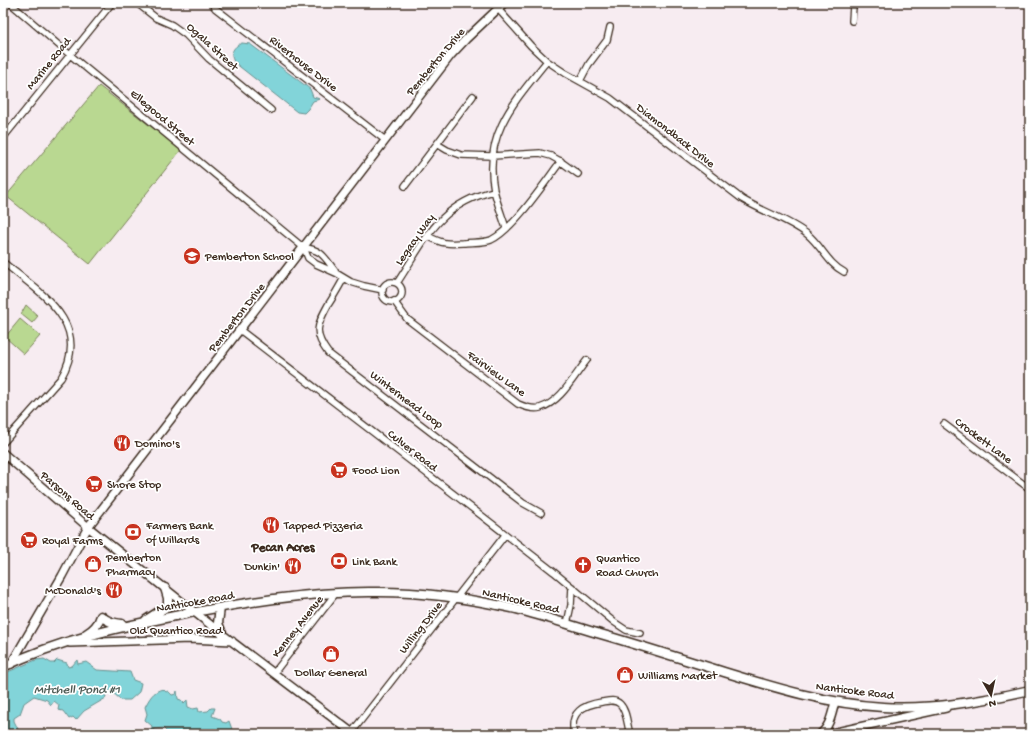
<svg xmlns="http://www.w3.org/2000/svg" width="1033" height="737" viewBox="0 0 1033 737" font-family="'Gochi Hand',sans-serif">
<style>
.green{fill:#b9d891;stroke:#7a8158}
.water{fill:#82d4d9;stroke:#66908e}
.lines{fill:none;stroke-linecap:round;stroke-linejoin:round}
.minor-casing{stroke:#3b2a1e;stroke-width:8}
.tertiary-casing{stroke:#3b2a1e;stroke-width:10}
.secondary-casing{stroke:#3b2a1e;stroke-width:11}
.minor{stroke:#fff;stroke-width:5.5}
.tertiary{stroke:#fff;stroke-width:7}
.secondary{stroke:#fff;stroke-width:8}
.labels{text-anchor:middle;stroke-width:3.5;stroke-linejoin:round;paint-order:stroke}
.street-label{font-size:12px;fill:#3b2a1e;stroke:#fff}
.poi-label{font-size:12px;fill:#3b2a1e;stroke:#fff;text-anchor:start}
.neighbourhood-label{font-size:13px;font-weight:bold;fill:#3b2a1e;stroke:#fff}
.water-label{font-size:13px;font-style:italic;fill:#505d56;stroke:#fff}
</style>
<rect width="100%" height="100%" fill="#f7ecf1"/>
<filter id="ink" filterUnits="userSpaceOnUse"><feTurbulence type="fractalNoise" baseFrequency=".025" numOctaves="2"/><feDisplacementMap in="SourceGraphic" scale="8" xChannelSelector="R" yChannelSelector="G"/><feConvolveMatrix kernelMatrix="1 2 1 2 8 2 1 2 1" color-interpolation-filters="sRGB"/></filter>
<g filter="url(#ink)">
<path class="green" d="M99,86L181,150L90,264L6,196Z
M26,305L38,316L32,323L21,314Z
M20,319L40,336L24,354L5,337Z"/>
<path class="water" d="M242,43L250,44L310,89L313,97L320,99L313,101L308,109L304,113L297,112L235,63C229,55 232,47 242,43Z
M44,659L51,663H54L57,660L67,663L68,667L72,666L77,660L78,664L86,662L97,670L130,672L133,680L141,683L139,692L130,700H121L111,691H104L106,698L84,711L76,720L73,717L69,719L63,711L58,710L59,705L54,701L51,705L47,700L34,696L24,703L20,714L14,718V721L18,729L16,732L6,731L3,726V674L36,660Z
M163,689L166,692L168,691L172,695L176,694L177,691L178,699L181,700L184,703L187,700L188,707L193,709L198,708L199,712L208,711L211,708H215L212,716L220,719L222,722L226,723L229,721L233,732L237,734H168V733L163,728L154,729L151,731L152,726L145,720L147,714L145,707C149,699 153,691 163,689Z"/>
<g class="lines">
<defs>
<path id="minor" d="M10,3L69,54L304,248L308,258L316,264L336,273L351,282L364,286L383,290
M137,3L156,18L172,25L186,35L209,59L271,110
M212,3L215,8L385,140
M498,9L531,46L547,61L565,73L610,98L742,199C763,212 788,219 807,234C821,245 828,264 844,272
M852,21L853,6L854,3
M580,81L589,64L607,40L610,27
M3,138L112,3
M437,144L447,150L461,155L493,156L540,153L551,156L560,161L578,174
M405,186L473,96
M506,228C502,216 497,203 494,190C483,134 515,101 547,61
M428,236C442,244 448,244 463,243C471,242 484,243 491,240C514,229 545,182 561,161
M304,248C322,249 325,258 335,271
M3,262C40,293 93,323 61,378L3,443
M344,278C339,287 334,296 328,305C317,325 313,333 328,353L523,503L541,513
M382 292a10 10 0 1 1 20 0a10 10 0 1 1-20 0Z
M397,283C426,239 439,204 494,191
M394,301L407,319L518,404C525,407 533,410 540,408C561,402 574,376 587,360
M240,330L477,512L554,572L614,622L626,630L640,633
M944,424L1030,489
M567,624L571,605L572,587
M274,673L336,593
M352,732L505,535
M574,734C569,712 583,705 602,702C608,701 615,699 620,704C627,711 627,725 630,734"/>
<path id="tertiary" d="M3,453L88,527L222,634L354,734
M70,643L190,639L232,641
M11,664L62,576L88,527L451,55L466,39L504,3
M820,734C830,727 832,713 835,702
M827,734L946,708"/>
<path id="secondary" d="M220,608L218,623L222,634
M146,620L168,606V598L165,588
M86,634C93,630 99,623 101,616C108,622 113,623 122,624
M3,667C59,640 119,627 180,615C242,603 305,592 369,592C418,591 468,598 516,609C543,616 570,625 597,633C639,645 682,659 724,672C776,688 828,704 883,707C933,710 981,701 1030,690"/>
</defs>
<use href="#minor" class="minor-casing"/>
<use href="#tertiary" class="tertiary-casing"/>
<use href="#secondary" class="secondary-casing"/>
<use href="#minor" class="minor"/>
<use href="#tertiary" class="tertiary"/>
<use href="#secondary" class="secondary"/>
</g>
</g>
<defs>
<symbol id="school-disc" viewBox="-11 -11 22 22"><circle r="9.5" fill="#c8321e" stroke="#fff"/><path d="M0-5L7-2L0 1L-7-2ZM-4 1L0 2.5L4 1V4Q0 6-4 4Z" fill="#fff"/></symbol>
<symbol id="restaurant-disc" viewBox="-11 -11 22 22"><circle r="9.5" fill="#c8321e" stroke="#fff"/><path d="M-5-6h1v4h1v-4h1v4h1v-4h1v5L-1.5 .5V6h-2V.5L-5-1ZM5-6V6H3V1.5H1.5Q1.5-4 5-6Z" fill="#fff"/></symbol>
<symbol id="supermarket-disc" viewBox="-11 -11 22 22"><circle r="9.5" fill="#c8321e" stroke="#fff"/><path d="M-6-5.5h2.5l.6 2H6L4.5 2H-2.5L-4.4-4H-6ZM-1.5 3.2a1.3 1.3 0 1 0 .1 0ZM3 3.2a1.3 1.3 0 1 0 .1 0Z" fill="#fff"/></symbol>
<symbol id="bank-disc" viewBox="-11 -11 22 22"><circle r="9.5" fill="#c8321e" stroke="#fff"/><path d="M-6-4H6V4H-6ZM0-2.3a2.3 2.3 0 1 0 0 4.6a2.3 2.3 0 1 0 0-4.6Z" fill="#fff"/></symbol>
<symbol id="shop-disc" viewBox="-11 -11 22 22"><circle r="9.5" fill="#c8321e" stroke="#fff"/><path d="M-5-2.5h2.3a2.7 3.5 0 0 1 5.4 0H5L5.5 6h-11ZM-1.5-2.5h3a1.5 2.3 0 0 0-3 0Z" fill="#fff"/></symbol>
<symbol id="church-disc" viewBox="-11 -11 22 22"><circle r="9.5" fill="#c8321e" stroke="#fff"/><path d="M-1.2-6h2.4v3.5h3.3v2.4h-3.3V6h-2.4V-.1h-3.3v-2.4h3.3Z" fill="#fff"/></symbol>
</defs>
<g fill-rule="evenodd">
<use href="#school-disc" x="182" y="246" width="20" height="20"/>
<use href="#restaurant-disc" x="112" y="433" width="20" height="20"/>
<use href="#supermarket-disc" x="329" y="460" width="20" height="20"/>
<use href="#supermarket-disc" x="84" y="474" width="20" height="20"/>
<use href="#restaurant-disc" x="261" y="515" width="20" height="20"/>
<use href="#bank-disc" x="123" y="522" width="20" height="20"/>
<use href="#supermarket-disc" x="19" y="530" width="20" height="20"/>
<use href="#bank-disc" x="329" y="551" width="20" height="20"/>
<use href="#shop-disc" x="83" y="554" width="20" height="20"/>
<use href="#church-disc" x="573" y="555" width="20" height="20"/>
<use href="#restaurant-disc" x="283" y="556" width="20" height="20"/>
<use href="#restaurant-disc" x="104" y="580" width="20" height="20"/>
<use href="#shop-disc" x="321" y="644" width="20" height="20"/>
<use href="#shop-disc" x="615" y="665" width="20" height="20"/>
</g>
<g class="labels">
<g class="street-label">
<text transform="translate(213 46) rotate(42)" y="4">Ogala Street</text>
<text transform="translate(435 61) rotate(-50)" y="4">Pemberton Drive</text>
<text transform="translate(48 63) rotate(-51)" y="4">Marine Road</text>
<text transform="translate(304 63) rotate(38)" y="4">Riverhouse Drive</text>
<text transform="translate(163 117) rotate(40)" y="4">Ellegood Street</text>
<text transform="translate(676 135) rotate(38)" y="4">Diamondback Drive</text>
<text transform="translate(414 239) rotate(-55)" y="4">Legacy Way</text>
<text transform="translate(236 317) rotate(-52)" y="4">Pemberton Drive</text>
<text transform="translate(497 373) rotate(36)" y="4">Fairview Lane</text>
<text transform="translate(407 399) rotate(37)" y="4">Wintermead Loop</text>
<text transform="translate(984 440) rotate(37)" y="4">Crockett Lane</text>
<text transform="translate(413 450) rotate(38)" y="4">Culver Road</text>
<text transform="translate(68 495) rotate(41)" y="4">Parsons Road</text>
<text transform="translate(521 600) rotate(13)" y="4">Nanticoke Road</text>
<text transform="translate(195 601) rotate(-10)" y="4">Nanticoke Road</text>
<text transform="translate(297 626) rotate(-52)" y="4">Kenney Avenue</text>
<text transform="translate(420 627) rotate(-52)" y="4">Willing Drive</text>
<text x="176" y="634">Old Quantico Road</text>
<text transform="translate(855 690) rotate(7)" y="4">Nanticoke Road</text>
</g>
<g class="poi-label">
<text x="205" y="260">Pemberton School</text>
<text x="135" y="447">Domino's</text>
<text x="352" y="474">Food Lion</text>
<text x="107" y="488">Shore Stop</text>
<text x="146" y="529">Farmers Bank<tspan x="146" dy="14">of Willards</tspan></text>
<text x="284" y="529">Tapped Pizzeria</text>
<text x="42" y="544">Royal Farms</text>
<text x="106" y="561">Pemberton<tspan x="106" dy="14">Pharmacy</tspan></text>
<text x="596" y="562">Quantico<tspan x="596" dy="14">Road Church</tspan></text>
<text x="352" y="565">Link Bank</text>
<text x="280" y="570" text-anchor="end">Dunkin'</text>
<text x="101" y="594" text-anchor="end">McDonald's</text>
<text x="331" y="676" text-anchor="middle">Dollar General</text>
<text x="638" y="679">Williams Market</text>
</g>
<g class="neighbourhood-label">
<text x="283" y="551">Pecan Acres</text>
</g>
<g class="water-label">
<text x="77" y="693">Mitchell Pond #1</text>
</g>
</g>
<rect width="1033" height="737" fill="none" stroke="#fff" stroke-width="16"/>
<rect x="8" y="8" width="1017" height="721" fill="none" stroke="#3b2a1e" stroke-width="1.5" filter="url(#ink)"/>
<g transform="translate(991 695) rotate(171)" stroke="#ffffff" stroke-width="3" paint-order="stroke">
<path d="M0-3L7 15L0 10L-7 15Z" fill="#3b2a1e"/>
<text y="-6" font-size="11" font-weight="bold" text-anchor="middle" fill="#3b2a1e">N</text>
</g>
</svg>
